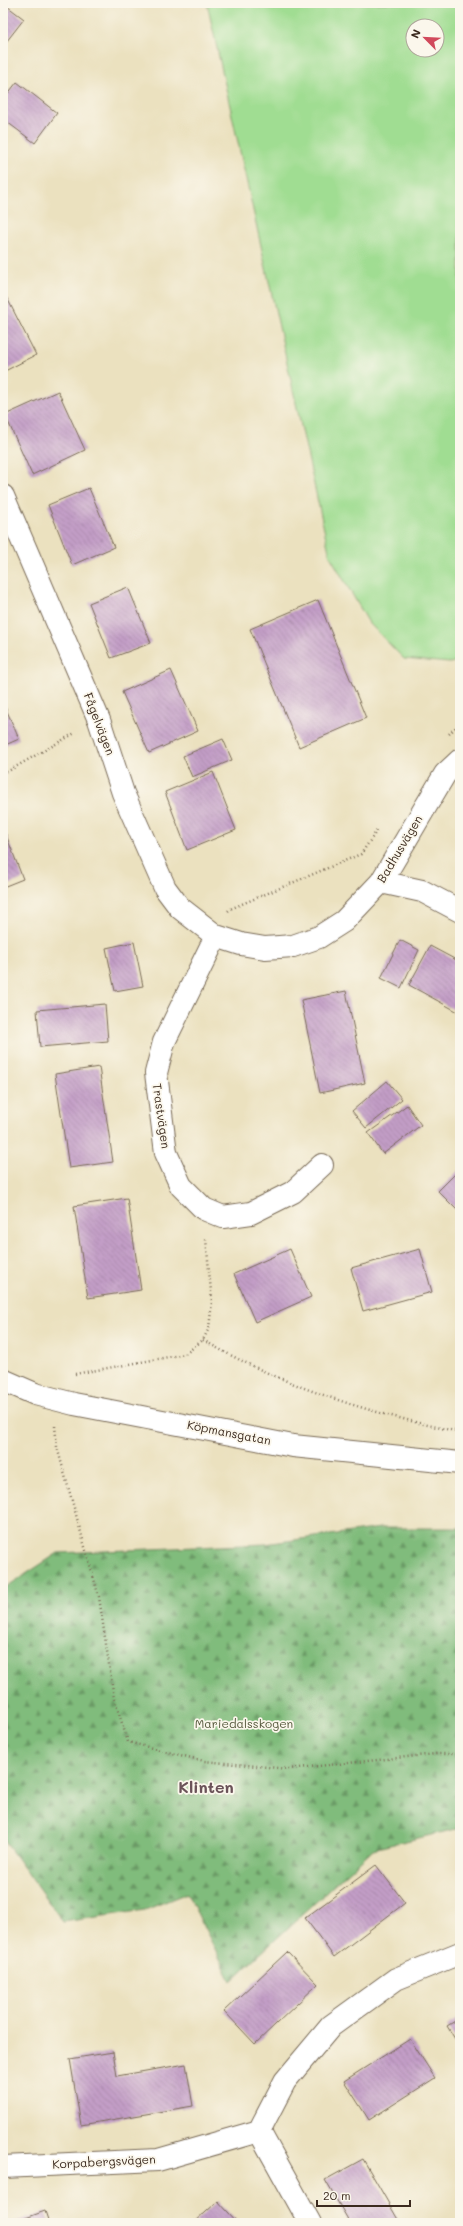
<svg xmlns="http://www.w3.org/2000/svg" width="463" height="2226" viewBox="0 0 463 2226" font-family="Mali,sans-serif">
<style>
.forest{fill:url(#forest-firs);stroke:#5e734d}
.green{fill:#a0dd92;stroke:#6e8458;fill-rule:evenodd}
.building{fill:url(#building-back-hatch)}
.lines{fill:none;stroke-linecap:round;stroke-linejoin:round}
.street-casing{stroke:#796a56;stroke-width:24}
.path{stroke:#796a56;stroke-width:2.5;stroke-dasharray:1 3;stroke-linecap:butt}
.street{stroke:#fff;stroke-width:22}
.labels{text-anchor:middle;stroke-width:3.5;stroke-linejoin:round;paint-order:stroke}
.street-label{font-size:12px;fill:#3b2a1e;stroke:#fbf7ec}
.park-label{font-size:12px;fill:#54573b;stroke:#fbf7ec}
.district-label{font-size:16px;font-weight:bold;fill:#6b5359;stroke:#fbf7ec}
</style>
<defs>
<pattern id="forest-firs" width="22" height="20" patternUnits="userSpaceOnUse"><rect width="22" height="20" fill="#80bc7c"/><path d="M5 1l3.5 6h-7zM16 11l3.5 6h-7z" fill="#6a9965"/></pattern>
<pattern id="building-back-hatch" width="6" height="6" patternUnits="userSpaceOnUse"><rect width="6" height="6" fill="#c39ec7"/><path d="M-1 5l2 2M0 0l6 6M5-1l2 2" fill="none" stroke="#a081a1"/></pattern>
</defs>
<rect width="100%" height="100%" fill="#fbf7ec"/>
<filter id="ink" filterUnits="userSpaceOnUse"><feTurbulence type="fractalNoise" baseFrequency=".025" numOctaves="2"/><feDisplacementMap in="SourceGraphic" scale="8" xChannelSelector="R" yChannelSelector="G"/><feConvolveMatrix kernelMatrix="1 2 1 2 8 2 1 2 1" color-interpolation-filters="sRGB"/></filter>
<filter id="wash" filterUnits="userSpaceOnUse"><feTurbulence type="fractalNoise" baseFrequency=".012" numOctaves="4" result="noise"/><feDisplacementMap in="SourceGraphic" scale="16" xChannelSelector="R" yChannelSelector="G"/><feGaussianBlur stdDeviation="0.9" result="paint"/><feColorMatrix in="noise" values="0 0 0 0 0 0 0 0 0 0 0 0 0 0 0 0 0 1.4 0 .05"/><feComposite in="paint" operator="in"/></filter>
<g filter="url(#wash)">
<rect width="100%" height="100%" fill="#ebe1bf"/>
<path class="forest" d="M380,1528H460V1828L373,1849L231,1981L187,1893L145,1910L63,1922L3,1839V1589L58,1553L265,1544Z"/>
<path class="green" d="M207,3H460V660L450,663L404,659L369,623L330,556ZM413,26H437V50H413Z"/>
<g id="blocks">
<path class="building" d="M3,3L24,19L3,46Z
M17,82L57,113L35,143L3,119V100Z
M7,298L36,355L3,372V299Z
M58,391L85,450L32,475L5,415Z
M89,488L114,547L72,565L48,505Z
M128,587L151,643L111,658L89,603Z
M318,600L366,718L299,747L250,629Z
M171,670L198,731L149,753L122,692Z
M3,702L19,739L3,746Z
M223,739L232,760L192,777L183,756Z
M213,772L236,830L187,850L165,792Z
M3,827L23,879L3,887Z
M400,940L419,950L401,988L381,978Z
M134,942L143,986L115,991L106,948Z
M430,946L460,962V1013L409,985Z
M346,991L365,1083L320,1093L301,1000Z
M105,1004L108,1041L40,1047L37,1010Z
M99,1067L113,1162L69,1168L55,1074Z
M387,1081L402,1099L366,1128L352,1111Z
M407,1105L421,1125L383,1154L368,1133Z
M460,1169V1213L438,1191Z
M127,1198L141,1290L88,1298L74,1206Z
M290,1249L311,1297L255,1322L234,1274Z
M420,1249L432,1292L363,1311L351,1268Z
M376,1865L405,1903L334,1957L305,1918Z
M287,1952L318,1984L255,2044L224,2011Z
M460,2018V2047L447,2026Z
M410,2039L435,2078L369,2120L344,2081Z
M113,2052L117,2076L186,2064L193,2106L81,2125L70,2059Z
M363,2159L400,2223H350L325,2180Z
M218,2201L238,2223H194Z
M45,2211L49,2223H12Z"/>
</g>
</g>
<g filter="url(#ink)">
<use href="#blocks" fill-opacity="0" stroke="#796a56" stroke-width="1"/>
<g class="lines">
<defs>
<path id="street" d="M3,496L99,720L123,793L165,888L180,908L216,936L241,944L265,948L293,946L319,937L344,921L381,882L445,774L460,760
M381,882L422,891L460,911
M216,936L164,1042L156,1073L166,1153L181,1186L204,1209L223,1217L251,1213L293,1192L322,1165
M3,1380L35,1394L74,1404L293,1446L460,1463
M259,2131L310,2223
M3,2167L158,2160L259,2131L285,2081L331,2026L396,1979L460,1953"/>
</defs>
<use href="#street" class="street-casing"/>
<path class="path" d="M449,734L460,723
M3,774L75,733
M228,911L230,909L361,854L378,829
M203,1340C282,1386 371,1414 460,1432
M75,1374L185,1354L203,1340L209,1328L212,1302L206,1239
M55,1426L57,1447L99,1597L114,1698L128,1742L204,1761L289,1769L436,1754H460"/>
<use href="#street" class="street"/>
</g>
</g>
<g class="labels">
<g class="street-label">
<text transform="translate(99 724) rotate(69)" y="4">Fågelvägen</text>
<text transform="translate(400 849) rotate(-59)" y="4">Badhusvägen</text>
<text transform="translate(161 1116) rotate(82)" y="4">Trastvägen</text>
<text transform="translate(229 1433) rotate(11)" y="4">Köpmansgatan</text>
<text transform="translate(104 2162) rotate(-3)" y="4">Korpabergsvägen</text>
</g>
<g class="park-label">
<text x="244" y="1728">Mariedalsskogen</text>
</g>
<g class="district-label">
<text x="206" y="1793">Klinten</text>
</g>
</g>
<rect width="463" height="2226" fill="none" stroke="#fbf7ec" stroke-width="16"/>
<g transform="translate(425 38) rotate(294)"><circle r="19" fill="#fbf7ec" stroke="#aea59a"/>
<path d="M0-3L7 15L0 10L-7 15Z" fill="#d1495b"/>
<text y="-6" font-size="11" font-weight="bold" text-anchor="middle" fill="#3b2a1e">N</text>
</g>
<path d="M317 2200v6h93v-6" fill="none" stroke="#3b2a1e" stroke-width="2"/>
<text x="323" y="2200" font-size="12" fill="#3b2a1e" stroke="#fbf7ec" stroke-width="3" paint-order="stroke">20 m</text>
</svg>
